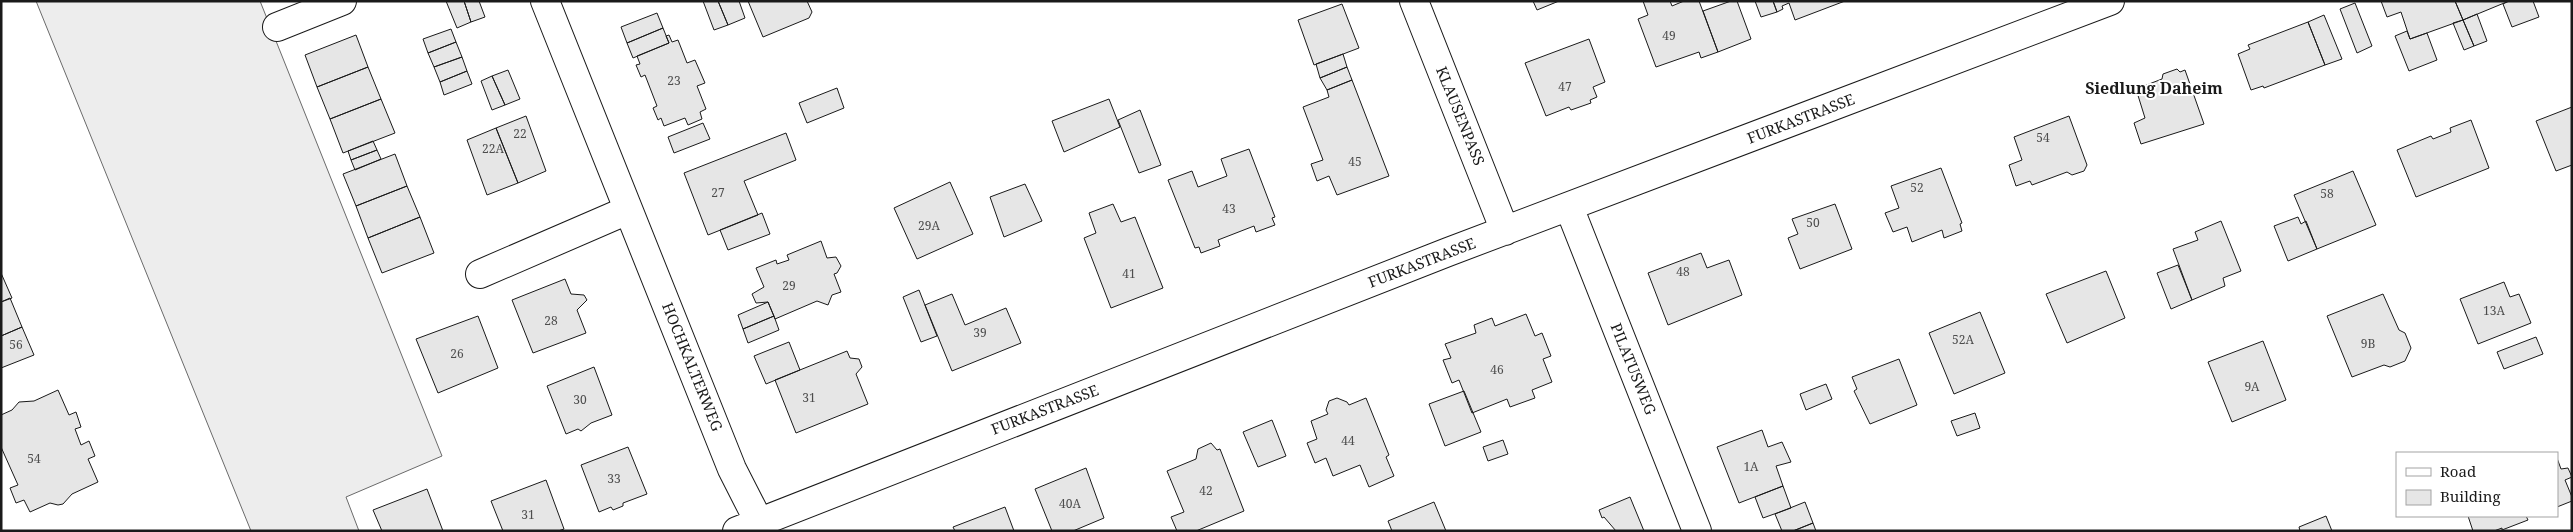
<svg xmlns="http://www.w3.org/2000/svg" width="2573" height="532" viewBox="0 0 2573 532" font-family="'Noto Serif',serif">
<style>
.built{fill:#ededed;stroke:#6a6a6a}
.building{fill:#e6e6e6;stroke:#1a1a1a}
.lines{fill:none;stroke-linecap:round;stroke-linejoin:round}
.minor-casing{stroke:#1a1a1a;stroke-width:30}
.minor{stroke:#fff;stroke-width:28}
.labels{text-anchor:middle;stroke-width:4;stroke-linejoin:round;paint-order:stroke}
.number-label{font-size:12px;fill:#4d4d4d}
.street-label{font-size:15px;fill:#1a1a1a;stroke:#fff}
.neighbourhood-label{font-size:16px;font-weight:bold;fill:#1a1a1a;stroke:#fff}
</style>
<rect width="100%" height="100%" fill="#fff"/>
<path class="built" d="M36,1H260L442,456L346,497L359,531H251Z"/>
<path class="building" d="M446,1H464L471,22L457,28Z
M464,1H479L485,17L471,22Z
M703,1H718L728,25L714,30Z
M718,1H739L745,18L728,25Z
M748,1H807L812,12L809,18L763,37Z
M1533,1H1559L1537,10Z
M1643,1H1670L1672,6L1684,1H1699L1718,52L1701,58L1699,52L1656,67L1638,19L1648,15Z
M1731,1H1737L1751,39L1718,52L1703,11Z
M1755,1H1773L1777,12L1761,17Z
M1773,1H1845L1795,20L1789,3L1782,6L1783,9L1777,12Z
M2381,1H2455L2463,20L2410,39L2401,12L2387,17Z
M2455,1H2509L2463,20Z
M2509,1H2533L2539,17L2512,27L2503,4Z
M2355,3L2372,46L2357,53L2340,9Z
M1342,4L1359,48L1314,65L1298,20Z
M657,13L663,28L627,43L621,27Z
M2477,14L2487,41L2474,46L2463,20Z
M2324,15L2342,59L2325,65L2308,22Z
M2463,20L2474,46L2464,50L2453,23Z
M2308,22L2325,65L2264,88L2263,86L2251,90L2238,54L2250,49L2248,45Z
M663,28L669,43L633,58L627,43Z
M451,29L456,42L428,53L423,39Z
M2407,31L2410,39L2427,33L2437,60L2409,71L2395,36Z
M356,35L368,67L317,87L305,55Z
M669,35L672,42L678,40L687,63L695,60L705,83L697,86L706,109L700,112L702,119L688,125L685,118L664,126L661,118L658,120L653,108L657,106L645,75L641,77L636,65L640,64L637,56L669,43L666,36Z
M1589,39L1605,82L1593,87L1597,97L1590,100L1591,103L1571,110L1569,107L1546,116L1525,63Z
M456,42L462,57L434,67L428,53Z
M1343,54L1347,67L1320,78L1316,64Z
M462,57L467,71L440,82L434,67Z
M368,67L381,99L330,119L317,87Z
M1347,67L1352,80L1327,90L1320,78Z
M2177,69L2180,72L2185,70L2204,124L2141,144L2134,123L2145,118L2136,89L2162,79L2163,74Z
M508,70L520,99L505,105L492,76Z
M467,71L472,84L444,95L440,82Z
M492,76L505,105L492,110L481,81Z
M1352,80L1389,176L1337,195L1329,176L1317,181L1311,164L1323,160L1303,107L1329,97L1327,90Z
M837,88L844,108L807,123L799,103Z
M381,99L395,133L343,153L330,119Z
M1109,99L1120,127L1064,152L1052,121Z
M2572,107V165L2556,171L2536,121Z
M1140,110L1161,165L1139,173L1118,120Z
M526,116L546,171L518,183L496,128Z
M2069,116L2087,165L2084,171L2072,175L2067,172L2032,185L2030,181L2016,186L2009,165L2022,160L2014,137Z
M2471,120L2489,168L2416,197L2397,150L2431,136L2433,139L2451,132L2450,128Z
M703,123L710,139L674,153L668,137Z
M496,128L518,183L487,195L467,140Z
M786,133L796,160L744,181L758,215L708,235L684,173Z
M373,141L377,150L351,160L348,151Z
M1249,149L1275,217L1272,218L1275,225L1256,232L1254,226L1218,240L1220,246L1201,253L1199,247L1195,248L1168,180L1192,171L1198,187L1227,176L1221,159Z
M377,150L381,159L355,170L351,160Z
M395,154L407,186L356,206L343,174Z
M1941,168L1962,223L1960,224L1962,231L1944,238L1942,230L1912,242L1907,227L1893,232L1885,213L1899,208L1891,186Z
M2353,171L2376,225L2317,249L2294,195Z
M950,182L973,234L917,259L894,208Z
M1025,184L1042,221L1004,237L990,197Z
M407,186L420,217L368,238L356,206Z
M1113,204L1121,222L1135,217L1163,288L1111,308L1084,238L1096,233L1089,213Z
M1835,204L1852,249L1800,269L1788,238L1798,234L1792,219Z
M762,213L770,234L728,250L720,230Z
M420,217L434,253L382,273L368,238Z
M2298,217L2301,224L2306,221L2317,249L2288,261L2274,226Z
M2221,221L2241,271L2223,278L2225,286L2192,300L2173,249L2198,240L2195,232Z
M821,241L827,258L836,257L841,266L837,273L834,274L841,292L832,295L828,305L817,301L775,319L768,302L756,303L752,294L764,287L756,268L776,260L777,264L789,260L787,255Z
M1701,253L1707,268L1729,260L1742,295L1668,325L1648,273Z
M2178,265L2192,300L2171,309L2157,273Z
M2106,271L2125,318L2067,343L2046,294Z
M1,273L12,298L1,302Z
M565,279L571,294L584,295L587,300L577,310L586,333L533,353L512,300Z
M2504,282L2510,297L2519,294L2531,323L2478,344L2460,299Z
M919,290L937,336L921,342L903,297Z
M952,294L965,325L1006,308L1021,343L952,371L925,305Z
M2383,294L2399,330L2405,333L2411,348L2405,361L2390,367L2384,365L2352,377L2327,316Z
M10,298L22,327L1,336V302Z
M768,302L774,316L743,329L738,315Z
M1980,312L2005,373L1954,394L1929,333Z
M1526,314L1535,336L1542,333L1551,356L1543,359L1552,382L1532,390L1535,398L1510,407L1507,399L1472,413L1459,380L1452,383L1443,360L1451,358L1445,344L1476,333L1474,325L1492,318L1495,326Z
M478,316L498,368L438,393L416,339Z
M774,316L779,330L748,343L743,329Z
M22,327L34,355L1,368V336Z
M2536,337L2543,354L2504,369L2497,352Z
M2263,341L2286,400L2232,422L2208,362Z
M789,342L800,370L766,384L754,356Z
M847,351L850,358L859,359L862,367L856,374L868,404L796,433L775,380Z
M1899,359L1917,405L1870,424L1854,391L1857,389L1852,377Z
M594,367L612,415L591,423L581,431L578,429L566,434L547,386Z
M1826,384L1832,399L1806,410L1800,394Z
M58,390L69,415L76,412L81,427L75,429L81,445L89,441L95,456L88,459L98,482L72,494L63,504L58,505L50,503L30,512L24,500L16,503L10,488L18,485L1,447V415L12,410L19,402L34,401Z
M1464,391L1481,432L1445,446L1429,404Z
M1337,398L1347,402L1349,405L1366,398L1389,455L1386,457L1394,476L1369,487L1360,465L1333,476L1326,458L1315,463L1307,443L1317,439L1311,421L1328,414L1326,410L1329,401Z
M1975,413L1980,428L1957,436L1951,421Z
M1272,420L1286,456L1258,467L1243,432Z
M1762,430L1768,447L1782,442L1791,462L1776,466L1783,486L1739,503L1717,447Z
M1503,440L1508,454L1488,461L1483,447Z
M1211,443L1217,450L1220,449L1244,511L1196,531H1177L1171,517L1184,512L1167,471L1196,459L1198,449Z
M628,447L647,494L623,503V506L613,510L611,507L599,512L581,465Z
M2557,458L2561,469L2568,468L2572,477L2565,480L2572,497V501L2557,507Z
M1086,468L1104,518L1073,531H1052L1035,489Z
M546,480L564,529L558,531H503L491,501Z
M1783,486L1791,508L1763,518L1755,497Z
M427,489L443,531H382L373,510Z
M1630,497L1644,531H1616L1604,517L1602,518L1599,510Z
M1434,502L1446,531H1392L1388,521Z
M1805,502L1813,523L1793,531H1782L1775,514Z
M1005,507L1014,531H955L953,527Z
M2326,516L2332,531H2300L2299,527Z
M2468,516H2526L2528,520L2502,530V528L2494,531H2473Z
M1813,523L1816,531H1793Z"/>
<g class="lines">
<defs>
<path id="minor" d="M545,1L732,469L759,522
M1414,1L1505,231
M277,27L342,1
M1569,207L1697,531
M480,274L628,210
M737,531L1448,252L2110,1"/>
</defs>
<use href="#minor" class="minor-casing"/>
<use href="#minor" class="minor"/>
</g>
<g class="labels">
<g class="number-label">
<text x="1669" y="40">49</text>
<text x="674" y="85">23</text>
<text x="1565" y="91">47</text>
<text x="520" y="138">22</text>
<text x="2043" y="142">54</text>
<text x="493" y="153">22A</text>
<text x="1355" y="166">45</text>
<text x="1917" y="192">52</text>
<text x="718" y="197">27</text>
<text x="2327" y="198">58</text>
<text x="1229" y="213">43</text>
<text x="1813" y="227">50</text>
<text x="929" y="230">29A</text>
<text x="1683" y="276">48</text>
<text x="1129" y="278">41</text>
<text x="789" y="290">29</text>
<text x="2494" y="315">13A</text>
<text x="551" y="325">28</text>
<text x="980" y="337">39</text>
<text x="1963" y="344">52A</text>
<text x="2368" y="348">9B</text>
<text x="16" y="349">56</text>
<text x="457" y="358">26</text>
<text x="1497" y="374">46</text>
<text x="2252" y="391">9A</text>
<text x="809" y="402">31</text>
<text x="580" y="404">30</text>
<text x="1348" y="445">44</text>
<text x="34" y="463">54</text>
<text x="1751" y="471">1A</text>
<text x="614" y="483">33</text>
<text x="1206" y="495">42</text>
<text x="1070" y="508">40A</text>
<text x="528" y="519">31</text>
</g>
<g class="street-label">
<text transform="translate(1460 116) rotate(68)" y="5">KLAUSENPASS</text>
<text transform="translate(1801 119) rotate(-21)" y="5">FURKASTRASSE</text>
<text transform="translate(1422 263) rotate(-21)" y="5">FURKASTRASSE</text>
<text transform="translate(692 367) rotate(68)" y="5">HOCHKALTERWEG</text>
<text transform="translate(1633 369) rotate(68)" y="5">PILATUSWEG</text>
<text transform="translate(1045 410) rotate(-21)" y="5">FURKASTRASSE</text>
</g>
<g class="neighbourhood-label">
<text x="2154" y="94">Siedlung Daheim</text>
</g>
</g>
<rect width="2573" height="532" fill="none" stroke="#1a1a1a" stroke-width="5"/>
<rect x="2396" y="452" width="162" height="65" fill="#ffffff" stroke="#a3a3a3"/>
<rect x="2406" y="468" width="25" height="8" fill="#ffffff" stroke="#a3a3a3"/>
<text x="2440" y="477" font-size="15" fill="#1a1a1a">Road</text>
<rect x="2406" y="490" width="25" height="15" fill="#e6e6e6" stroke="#a3a3a3"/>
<text x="2440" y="502" font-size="15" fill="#1a1a1a">Building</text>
</svg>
